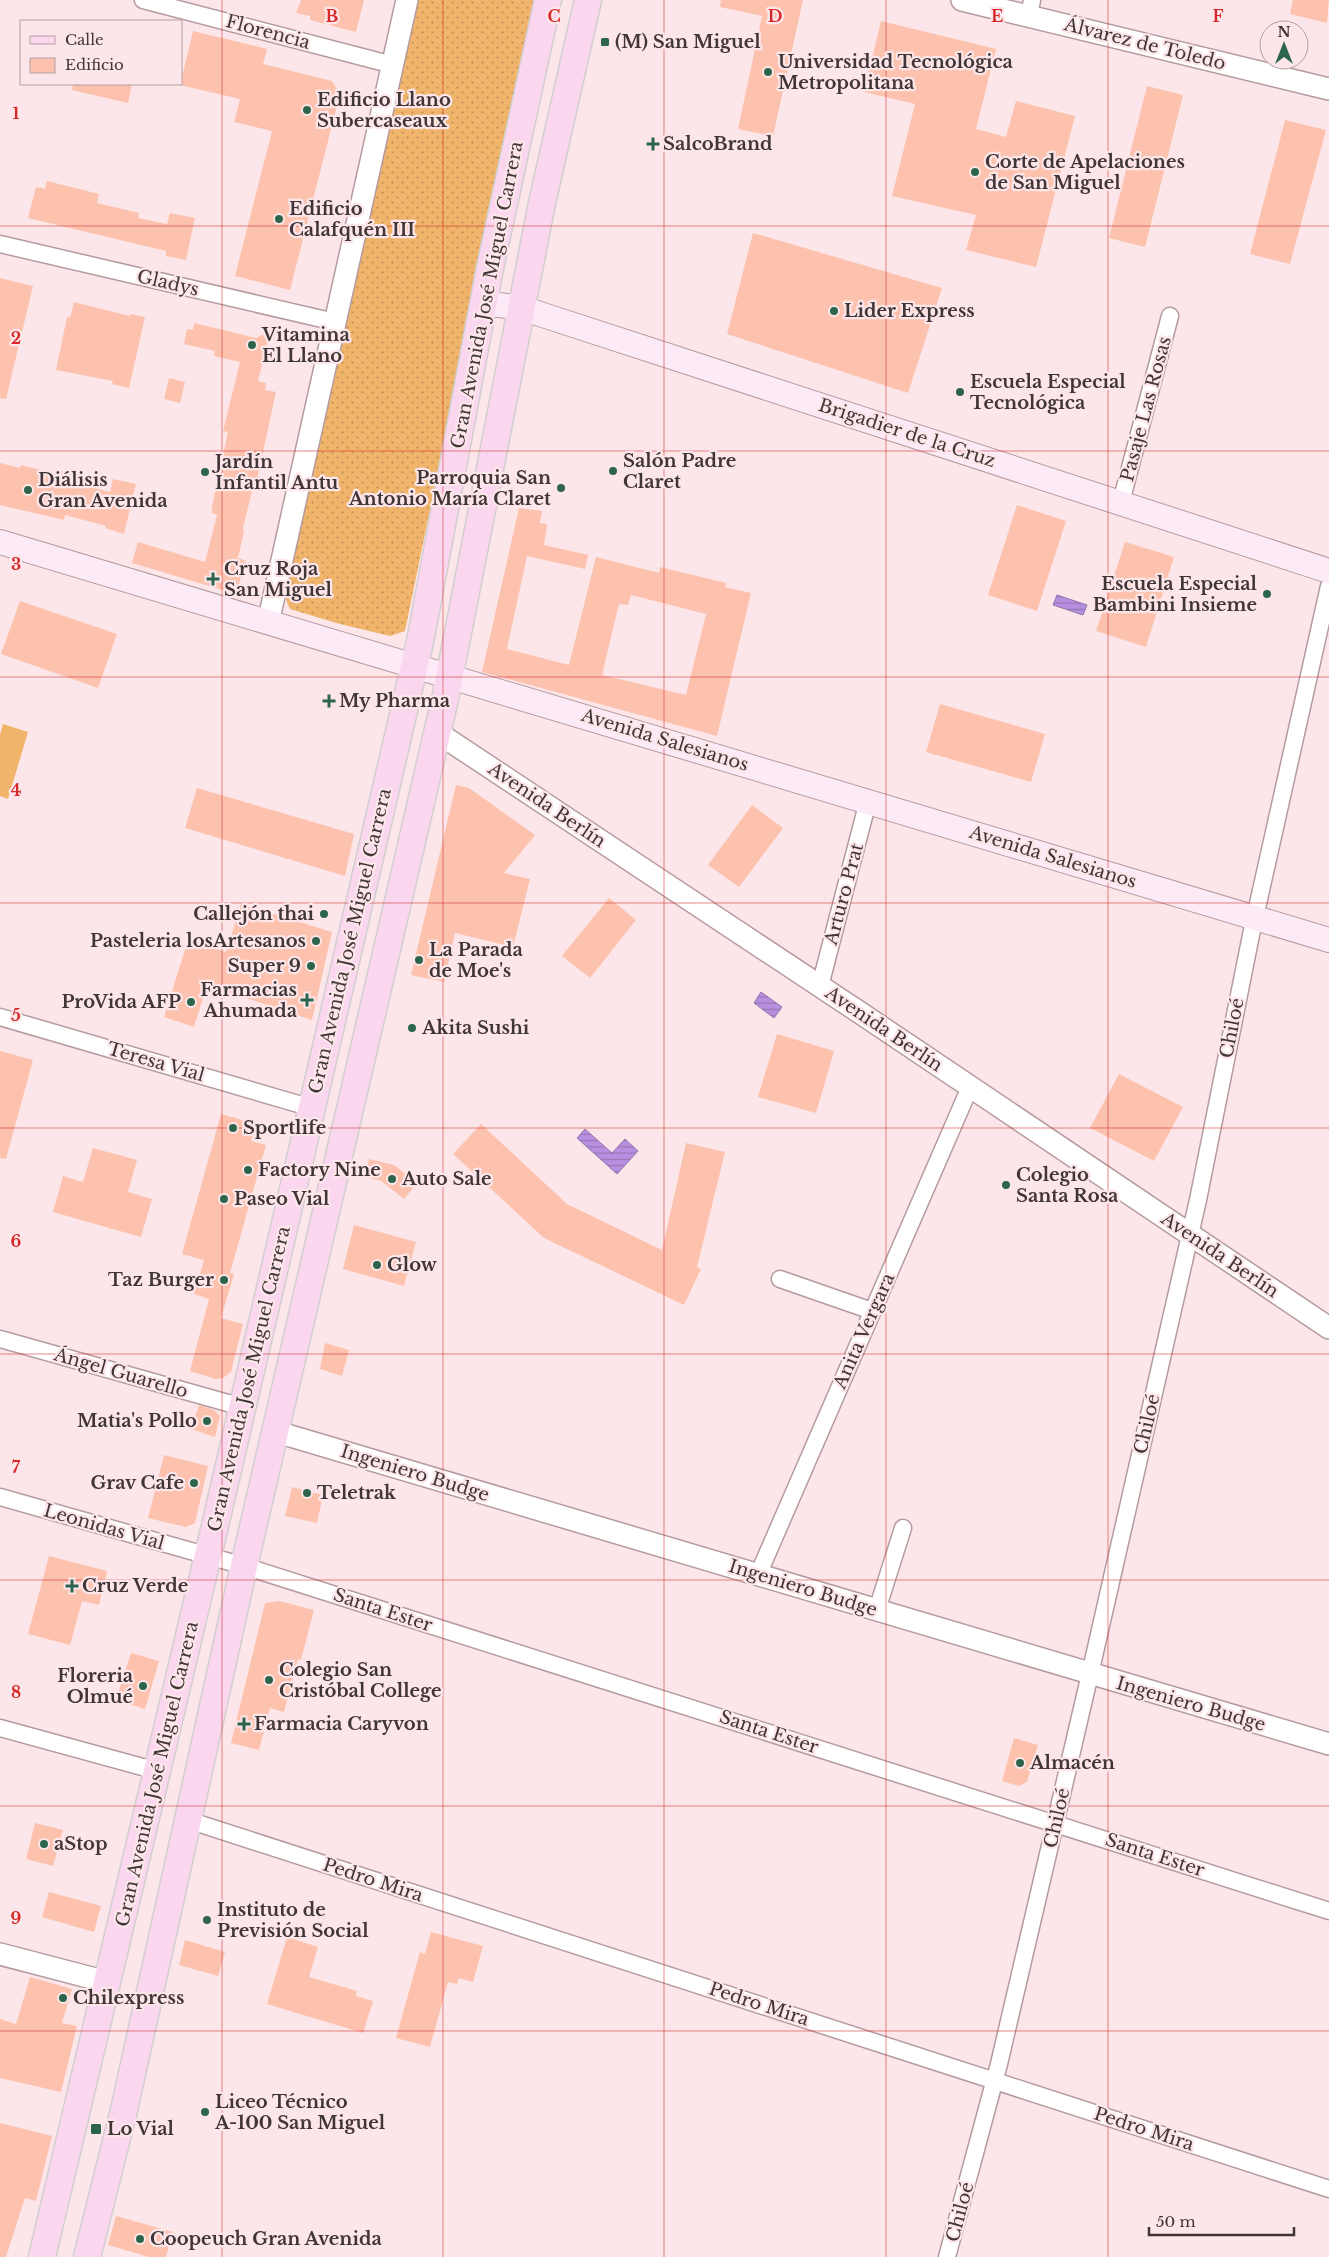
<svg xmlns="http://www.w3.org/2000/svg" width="1329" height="2257" viewBox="0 0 1329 2257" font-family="'Libre Baskerville',serif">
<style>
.grass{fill:url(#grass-dots)}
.pitch{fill:#f0b46b}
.water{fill:url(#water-rules);stroke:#9474ad}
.building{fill:#fdc2ae;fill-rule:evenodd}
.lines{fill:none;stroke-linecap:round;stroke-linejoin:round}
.minor-casing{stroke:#b59b9f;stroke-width:19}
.tertiary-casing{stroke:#b59b9f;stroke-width:24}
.secondary-casing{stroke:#b59b9f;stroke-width:26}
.primary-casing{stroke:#d1cfcf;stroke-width:29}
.minor{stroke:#fff;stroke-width:16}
.tertiary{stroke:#fff;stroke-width:21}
.secondary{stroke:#fdeaf7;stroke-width:24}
.primary{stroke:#fad6ef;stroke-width:26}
.grid{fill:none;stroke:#d62828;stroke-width:1;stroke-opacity:0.55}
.poi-dot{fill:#2d654c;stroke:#fde6e9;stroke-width:2}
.labels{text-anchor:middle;stroke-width:4.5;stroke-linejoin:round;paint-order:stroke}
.street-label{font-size:18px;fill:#413637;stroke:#fde6e9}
.poi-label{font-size:18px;font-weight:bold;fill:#413637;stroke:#fde6e9;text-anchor:start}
.grid-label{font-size:16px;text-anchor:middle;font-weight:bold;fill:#d62828;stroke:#fde6e9;stroke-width:4.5;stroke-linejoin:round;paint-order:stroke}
</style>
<defs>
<pattern id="grass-dots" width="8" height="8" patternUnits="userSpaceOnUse" patternTransform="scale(1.25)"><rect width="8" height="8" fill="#f0b46b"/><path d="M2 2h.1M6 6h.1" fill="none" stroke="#c49359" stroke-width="1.8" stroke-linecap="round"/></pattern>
<pattern id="water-rules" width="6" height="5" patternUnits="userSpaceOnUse" patternTransform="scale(1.25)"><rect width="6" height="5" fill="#b88fe0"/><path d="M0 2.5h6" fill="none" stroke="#9776b6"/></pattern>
</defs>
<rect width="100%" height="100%" fill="#fde6e9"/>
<path class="grass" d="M416,0H535L405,631L390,636L340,624L290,609L284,595Z"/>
<path class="pitch" d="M3,724L28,732L8,799L0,796V735Z"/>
<path class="water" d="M1057,595L1087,605L1083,615L1053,605Z
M761,992L782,1007L774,1018L754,1003Z
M585,1129L612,1153L625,1139L638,1151L617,1174L577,1138Z"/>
<path class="building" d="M301,0H364L356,32L310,20V16L296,13Z
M721,0H803L773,136L738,129L762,16L720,7Z
M1293,0H1329L1327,23L1290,14Z
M881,21L996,49L976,129L1006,137L1016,101L1075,116L1036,267L966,250L976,215L892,196L915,104L864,92Z
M193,31L267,49L263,64L332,81L340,94L290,290L235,276L272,131L234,122L240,99L180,85Z
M73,84H132L128,103L72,90Z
M1147,86L1183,95L1145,247L1109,238Z
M1285,120L1326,130L1290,264L1250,254Z
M47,181L99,194L97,203L139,213L138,218L167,224L170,213L195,218L186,260L166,256V251L28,218L36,187L45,189Z
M753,233L942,288L908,393L727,334Z
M0,278L33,286L6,399L0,398Z
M74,302L130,316L131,314L145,317L129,388L112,384L113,381L56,370L67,317L70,318Z
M194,323L256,338L270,331L258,381L266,383L265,390L276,392L256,484L254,483L243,528L244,532L238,558L246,561L236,594L132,563L138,542L205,562L217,515L212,513V507L228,432L223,431L240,362L214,356L215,351L184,344L187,329L193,330Z
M169,378L185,382L180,403L164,399Z
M0,463L20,468L21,465L57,474L58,470L73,475L71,482L110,492L113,479L136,484L124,534L105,528L106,526L65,515L64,520L0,505Z
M1017,505L1066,521L1037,611L988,595Z
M519,508L542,511L540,523L547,524L544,545L588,555L585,569L527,556L507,649L569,665L596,557L659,573L660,567L726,583L725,587L751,593L717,736L482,672ZM631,595L706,614L686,695L602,675L619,604L628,605Z
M1125,542L1174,557L1146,647L1096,631Z
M20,601L117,634L98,688L1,654Z
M940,704L1045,734L1031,782L926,752Z
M456,785L469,788L535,835L504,873L530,879L513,947L455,933L444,982L411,975Z
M197,788L354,834L345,876L185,828Z
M752,805L783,828L739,887L708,865Z
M609,898L636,920L590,978L562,956Z
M241,904L332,932L312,1020L207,985L194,1027L164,1017L188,940L226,952Z
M777,1034L834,1051L816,1113L758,1097Z
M0,1051L33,1060L6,1159L0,1158Z
M1119,1074L1183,1107L1154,1161L1090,1128Z
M221,1114L256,1124L251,1141L266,1145L230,1273L234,1274L221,1318L243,1324L231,1372L223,1378L216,1379L190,1371L209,1299L194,1294L204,1260L182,1254Z
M481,1124L567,1204L662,1250L686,1143L725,1152L697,1267L701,1269L684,1305L544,1238L453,1154Z
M93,1148L137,1160L128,1192L152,1199L141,1237L53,1212L63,1176L83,1182Z
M369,1159L394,1165L417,1183L404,1199L381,1181L365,1177Z
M354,1225L416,1242L404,1286L343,1269Z
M325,1343L349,1350L342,1376L320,1369Z
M199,1405L214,1410L220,1416L215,1437L191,1429Z
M164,1455L208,1466L195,1523L186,1527L148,1518Z
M292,1487L323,1495L317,1523L285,1516Z
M49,1556L107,1571L99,1605L82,1601L70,1645L28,1634Z
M279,1601L314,1610L301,1660L298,1659L284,1712L270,1708L259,1750L231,1743L265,1603Z
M131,1653L159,1661L145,1709L116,1700Z
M1014,1738L1038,1745L1027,1782L1019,1786L1002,1781Z
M35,1823L63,1830L53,1866L26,1859Z
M49,1892L101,1906L94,1932L42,1917Z
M431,1932L483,1946L473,1982L459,1978L457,1984L448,1982L430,2047L396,2038L420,1952L425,1954Z
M287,1937L318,1947L309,1977L357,1991L356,1996L373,2001L363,2033L267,2004Z
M185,1940L225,1952L218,1976L179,1965Z
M30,1977L72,1989L62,2023L77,2026L61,2092L0,2078V2019L16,2024Z
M0,2123L52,2136L36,2201L25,2198L6,2257H0Z
M116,2216L173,2232L166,2257H149L108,2245Z"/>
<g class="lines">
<defs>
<path id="minor" d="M143,0L393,65
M1029,16L1032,0
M0,244L335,322
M1121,502L1170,316
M820,986L868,801
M0,1017L312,1108
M780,1279L872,1311
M0,1339L242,1407
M0,1497L244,1566L1329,1911
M758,1575L970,1087
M877,1610L903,1528
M0,1728L157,1771
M188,1820L1329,2189
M947,2257L999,2064L1090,1674L1198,1200L1251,935L1329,586"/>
<path id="tertiary" d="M962,0L1329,89
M268,623L407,0
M438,733L862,1014L1329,1328
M277,1432L1329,1744
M0,1954L107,1982"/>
<path id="secondary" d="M483,303L522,308L546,316L1329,571
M0,542L1329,940"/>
<path id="primary" d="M42,2257L214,1530L421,637L490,268L548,0
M87,2257L124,2110L244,1566L445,699L542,203L588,0"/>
</defs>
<use href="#minor" class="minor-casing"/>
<use href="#tertiary" class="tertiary-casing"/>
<use href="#secondary" class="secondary-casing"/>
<use href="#primary" class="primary-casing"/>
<use href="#minor" class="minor"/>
<use href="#tertiary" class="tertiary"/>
<use href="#secondary" class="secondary"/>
<use href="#primary" class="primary"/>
</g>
<path class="grid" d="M222,0V2257M443,0V2257M664,0V2257M886,0V2257M1108,0V2257M0,226H1329M0,451H1329M0,677H1329M0,903H1329M0,1128H1329M0,1354H1329M0,1580H1329M0,1806H1329M0,2031H1329"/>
<g class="poi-dot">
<rect x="600" y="37" width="10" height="10" rx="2.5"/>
<circle cx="768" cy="72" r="5"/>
<circle cx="307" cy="110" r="5"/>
<path d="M650.5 136.5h5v5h5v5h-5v5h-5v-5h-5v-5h5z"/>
<circle cx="975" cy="172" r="5"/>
<circle cx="279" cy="219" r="5"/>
<circle cx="834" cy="311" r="5"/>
<circle cx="252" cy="345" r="5"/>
<circle cx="960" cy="392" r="5"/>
<circle cx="613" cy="471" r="5"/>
<circle cx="205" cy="472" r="5"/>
<circle cx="561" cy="488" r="5"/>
<circle cx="28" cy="490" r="5"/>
<path d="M210.5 571.5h5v5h5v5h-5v5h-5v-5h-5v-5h5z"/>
<circle cx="1267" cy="594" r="5"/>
<path d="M326.5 693.5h5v5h5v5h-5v5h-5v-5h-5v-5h5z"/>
<circle cx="324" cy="914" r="5"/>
<circle cx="316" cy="941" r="5"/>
<circle cx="419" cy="960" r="5"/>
<circle cx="311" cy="966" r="5"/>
<path d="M304.5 992.5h5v5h5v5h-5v5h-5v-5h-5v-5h5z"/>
<circle cx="191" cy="1002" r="5"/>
<circle cx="412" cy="1028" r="5"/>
<circle cx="233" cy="1128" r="5"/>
<circle cx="248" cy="1170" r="5"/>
<circle cx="392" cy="1179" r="5"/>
<circle cx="1006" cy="1185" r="5"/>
<circle cx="224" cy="1199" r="5"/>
<circle cx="377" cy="1265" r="5"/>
<circle cx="224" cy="1280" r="5"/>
<circle cx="207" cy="1421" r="5"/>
<circle cx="194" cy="1483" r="5"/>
<circle cx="307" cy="1493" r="5"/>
<path d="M69.5 1578.5h5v5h5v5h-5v5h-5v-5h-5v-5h5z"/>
<circle cx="269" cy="1680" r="5"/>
<circle cx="143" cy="1686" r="5"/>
<path d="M241.5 1716.5h5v5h5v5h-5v5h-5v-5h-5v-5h5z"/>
<circle cx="1020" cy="1763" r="5"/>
<circle cx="44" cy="1844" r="5"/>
<circle cx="207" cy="1920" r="5"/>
<circle cx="63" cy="1998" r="5"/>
<circle cx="205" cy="2112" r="5"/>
<rect x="90" y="2123" width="12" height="12" rx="2.5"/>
<circle cx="140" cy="2239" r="5"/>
</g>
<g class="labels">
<g class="street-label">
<text transform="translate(268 32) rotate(15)" y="6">Florencia</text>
<text transform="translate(1145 44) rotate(14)" y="6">Álvarez de Toledo</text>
<text transform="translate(168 283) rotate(13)" y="6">Gladys</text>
<text transform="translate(487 295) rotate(-79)" y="6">Gran Avenida José Miguel Carrera</text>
<text transform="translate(1146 409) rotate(-75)" y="6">Pasaje Las Rosas</text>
<text transform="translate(907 433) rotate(18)" y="6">Brigadier de la Cruz</text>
<text transform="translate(665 740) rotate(17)" y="6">Avenida Salesianos</text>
<text transform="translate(547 805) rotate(34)" y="6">Avenida Berlín</text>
<text transform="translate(1053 857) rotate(17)" y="6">Avenida Salesianos</text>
<text transform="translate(844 894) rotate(-75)" y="6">Arturo Prat</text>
<text transform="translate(350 941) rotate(-77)" y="6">Gran Avenida José Miguel Carrera</text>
<text transform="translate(1232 1028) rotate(-79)" y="6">Chiloé</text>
<text transform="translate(884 1029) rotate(34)" y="6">Avenida Berlín</text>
<text transform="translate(156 1062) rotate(16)" y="6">Teresa Vial</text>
<text transform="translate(1220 1255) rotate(34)" y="6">Avenida Berlín</text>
<text transform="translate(864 1331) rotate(-66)" y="6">Anita Vergara</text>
<text transform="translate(121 1373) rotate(16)" y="6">Ángel Guarello</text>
<text transform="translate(249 1379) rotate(-77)" y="6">Gran Avenida José Miguel Carrera</text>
<text transform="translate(1147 1424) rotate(-77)" y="6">Chiloé</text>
<text transform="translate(415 1473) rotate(17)" y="6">Ingeniero Budge</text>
<text transform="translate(104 1527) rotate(16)" y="6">Leonidas Vial</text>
<text transform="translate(803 1588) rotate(17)" y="6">Ingeniero Budge</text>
<text transform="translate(383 1610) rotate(18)" y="6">Santa Ester</text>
<text transform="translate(1191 1704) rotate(16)" y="6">Ingeniero Budge</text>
<text transform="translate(769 1732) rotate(18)" y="6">Santa Ester</text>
<text transform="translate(157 1774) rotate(-77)" y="6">Gran Avenida José Miguel Carrera</text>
<text transform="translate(1057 1818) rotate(-77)" y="6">Chiloé</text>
<text transform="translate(1155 1855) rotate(18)" y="6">Santa Ester</text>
<text transform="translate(373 1880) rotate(18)" y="6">Pedro Mira</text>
<text transform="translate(759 2004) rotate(18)" y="6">Pedro Mira</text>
<text transform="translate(1144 2129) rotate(18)" y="6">Pedro Mira</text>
<text transform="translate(960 2212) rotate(-75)" y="6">Chiloé</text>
</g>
<g class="poi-label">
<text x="615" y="48">(M) San Miguel</text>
<text x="778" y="68">Universidad Tecnológica<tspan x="778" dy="21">Metropolitana</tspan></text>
<text x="317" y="106">Edificio Llano<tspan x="317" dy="21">Subercaseaux</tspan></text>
<text x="663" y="150">SalcoBrand</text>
<text x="985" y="168">Corte de Apelaciones<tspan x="985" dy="21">de San Miguel</tspan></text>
<text x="289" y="215">Edificio<tspan x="289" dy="21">Calafquén III</tspan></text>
<text x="844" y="317">Lider Express</text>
<text x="262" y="341">Vitamina<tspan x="262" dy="21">El Llano</tspan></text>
<text x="970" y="388">Escuela Especial<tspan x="970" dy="21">Tecnológica</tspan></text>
<text x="623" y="467">Salón Padre<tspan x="623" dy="21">Claret</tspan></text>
<text x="215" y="468">Jardín<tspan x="215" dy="21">Infantil Antu</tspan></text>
<text x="551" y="484" text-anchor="end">Parroquia San<tspan x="551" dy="21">Antonio María Claret</tspan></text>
<text x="38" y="486">Diálisis<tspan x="38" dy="21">Gran Avenida</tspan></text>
<text x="224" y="575">Cruz Roja<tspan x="224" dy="21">San Miguel</tspan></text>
<text x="1257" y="590" text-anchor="end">Escuela Especial<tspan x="1257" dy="21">Bambini Insieme</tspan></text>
<text x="339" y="707">My Pharma</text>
<text x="314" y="920" text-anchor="end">Callejón thai</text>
<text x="306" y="947" text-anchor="end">Pasteleria losArtesanos</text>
<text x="429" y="956">La Parada<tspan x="429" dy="21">de Moe's</tspan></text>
<text x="301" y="972" text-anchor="end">Super 9</text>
<text x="297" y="996" text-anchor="end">Farmacias<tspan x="297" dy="21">Ahumada</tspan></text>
<text x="181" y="1008" text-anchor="end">ProVida AFP</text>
<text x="422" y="1034">Akita Sushi</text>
<text x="243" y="1134">Sportlife</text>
<text x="258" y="1176">Factory Nine</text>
<text x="1016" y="1181">Colegio<tspan x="1016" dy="21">Santa Rosa</tspan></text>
<text x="402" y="1185">Auto Sale</text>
<text x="234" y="1205">Paseo Vial</text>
<text x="387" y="1271">Glow</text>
<text x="214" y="1286" text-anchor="end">Taz Burger</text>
<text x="197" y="1427" text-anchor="end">Matia's Pollo</text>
<text x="184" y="1489" text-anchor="end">Grav Cafe</text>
<text x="317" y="1499">Teletrak</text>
<text x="82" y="1592">Cruz Verde</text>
<text x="279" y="1676">Colegio San<tspan x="279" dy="21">Cristóbal College</tspan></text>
<text x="133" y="1682" text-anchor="end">Floreria<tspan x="133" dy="21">Olmué</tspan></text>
<text x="254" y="1730">Farmacia Caryvon</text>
<text x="1030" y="1769">Almacén</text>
<text x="54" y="1850">aStop</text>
<text x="217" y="1916">Instituto de<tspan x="217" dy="21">Previsión Social</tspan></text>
<text x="73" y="2004">Chilexpress</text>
<text x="215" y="2108">Liceo Técnico<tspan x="215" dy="21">A-100 San Miguel</tspan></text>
<text x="107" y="2135">Lo Vial</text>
<text x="150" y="2245">Coopeuch Gran Avenida</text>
</g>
</g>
<g class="grid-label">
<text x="332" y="22">B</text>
<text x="554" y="22">C</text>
<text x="775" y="22">D</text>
<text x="997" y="22">E</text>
<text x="1218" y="22">F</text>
<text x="16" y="119">1</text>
<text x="16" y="344">2</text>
<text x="16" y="570">3</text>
<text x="16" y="796">4</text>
<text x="16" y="1021">5</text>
<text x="16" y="1247">6</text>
<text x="16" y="1473">7</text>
<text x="16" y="1698">8</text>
<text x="16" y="1924">9</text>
</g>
<rect x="20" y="20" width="162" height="65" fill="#fde6e9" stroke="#b2a0a2"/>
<rect x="30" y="36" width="25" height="8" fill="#fad6ef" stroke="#b2a0a2"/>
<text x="65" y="45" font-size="15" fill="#413637">Calle</text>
<rect x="30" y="58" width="25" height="15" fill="#fdc2ae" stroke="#b2a0a2"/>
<text x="65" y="70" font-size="15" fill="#413637">Edificio</text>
<g transform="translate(1284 45)"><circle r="24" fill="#fde6e9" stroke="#b2a0a2"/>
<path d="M0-4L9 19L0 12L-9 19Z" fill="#2d654c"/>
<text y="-8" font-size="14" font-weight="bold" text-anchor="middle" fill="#413637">N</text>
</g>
<path d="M1149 2227v8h145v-8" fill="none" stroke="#413637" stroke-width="2.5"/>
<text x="1156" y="2227" font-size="15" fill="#413637" stroke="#fde6e9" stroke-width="4" paint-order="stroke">50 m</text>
</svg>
